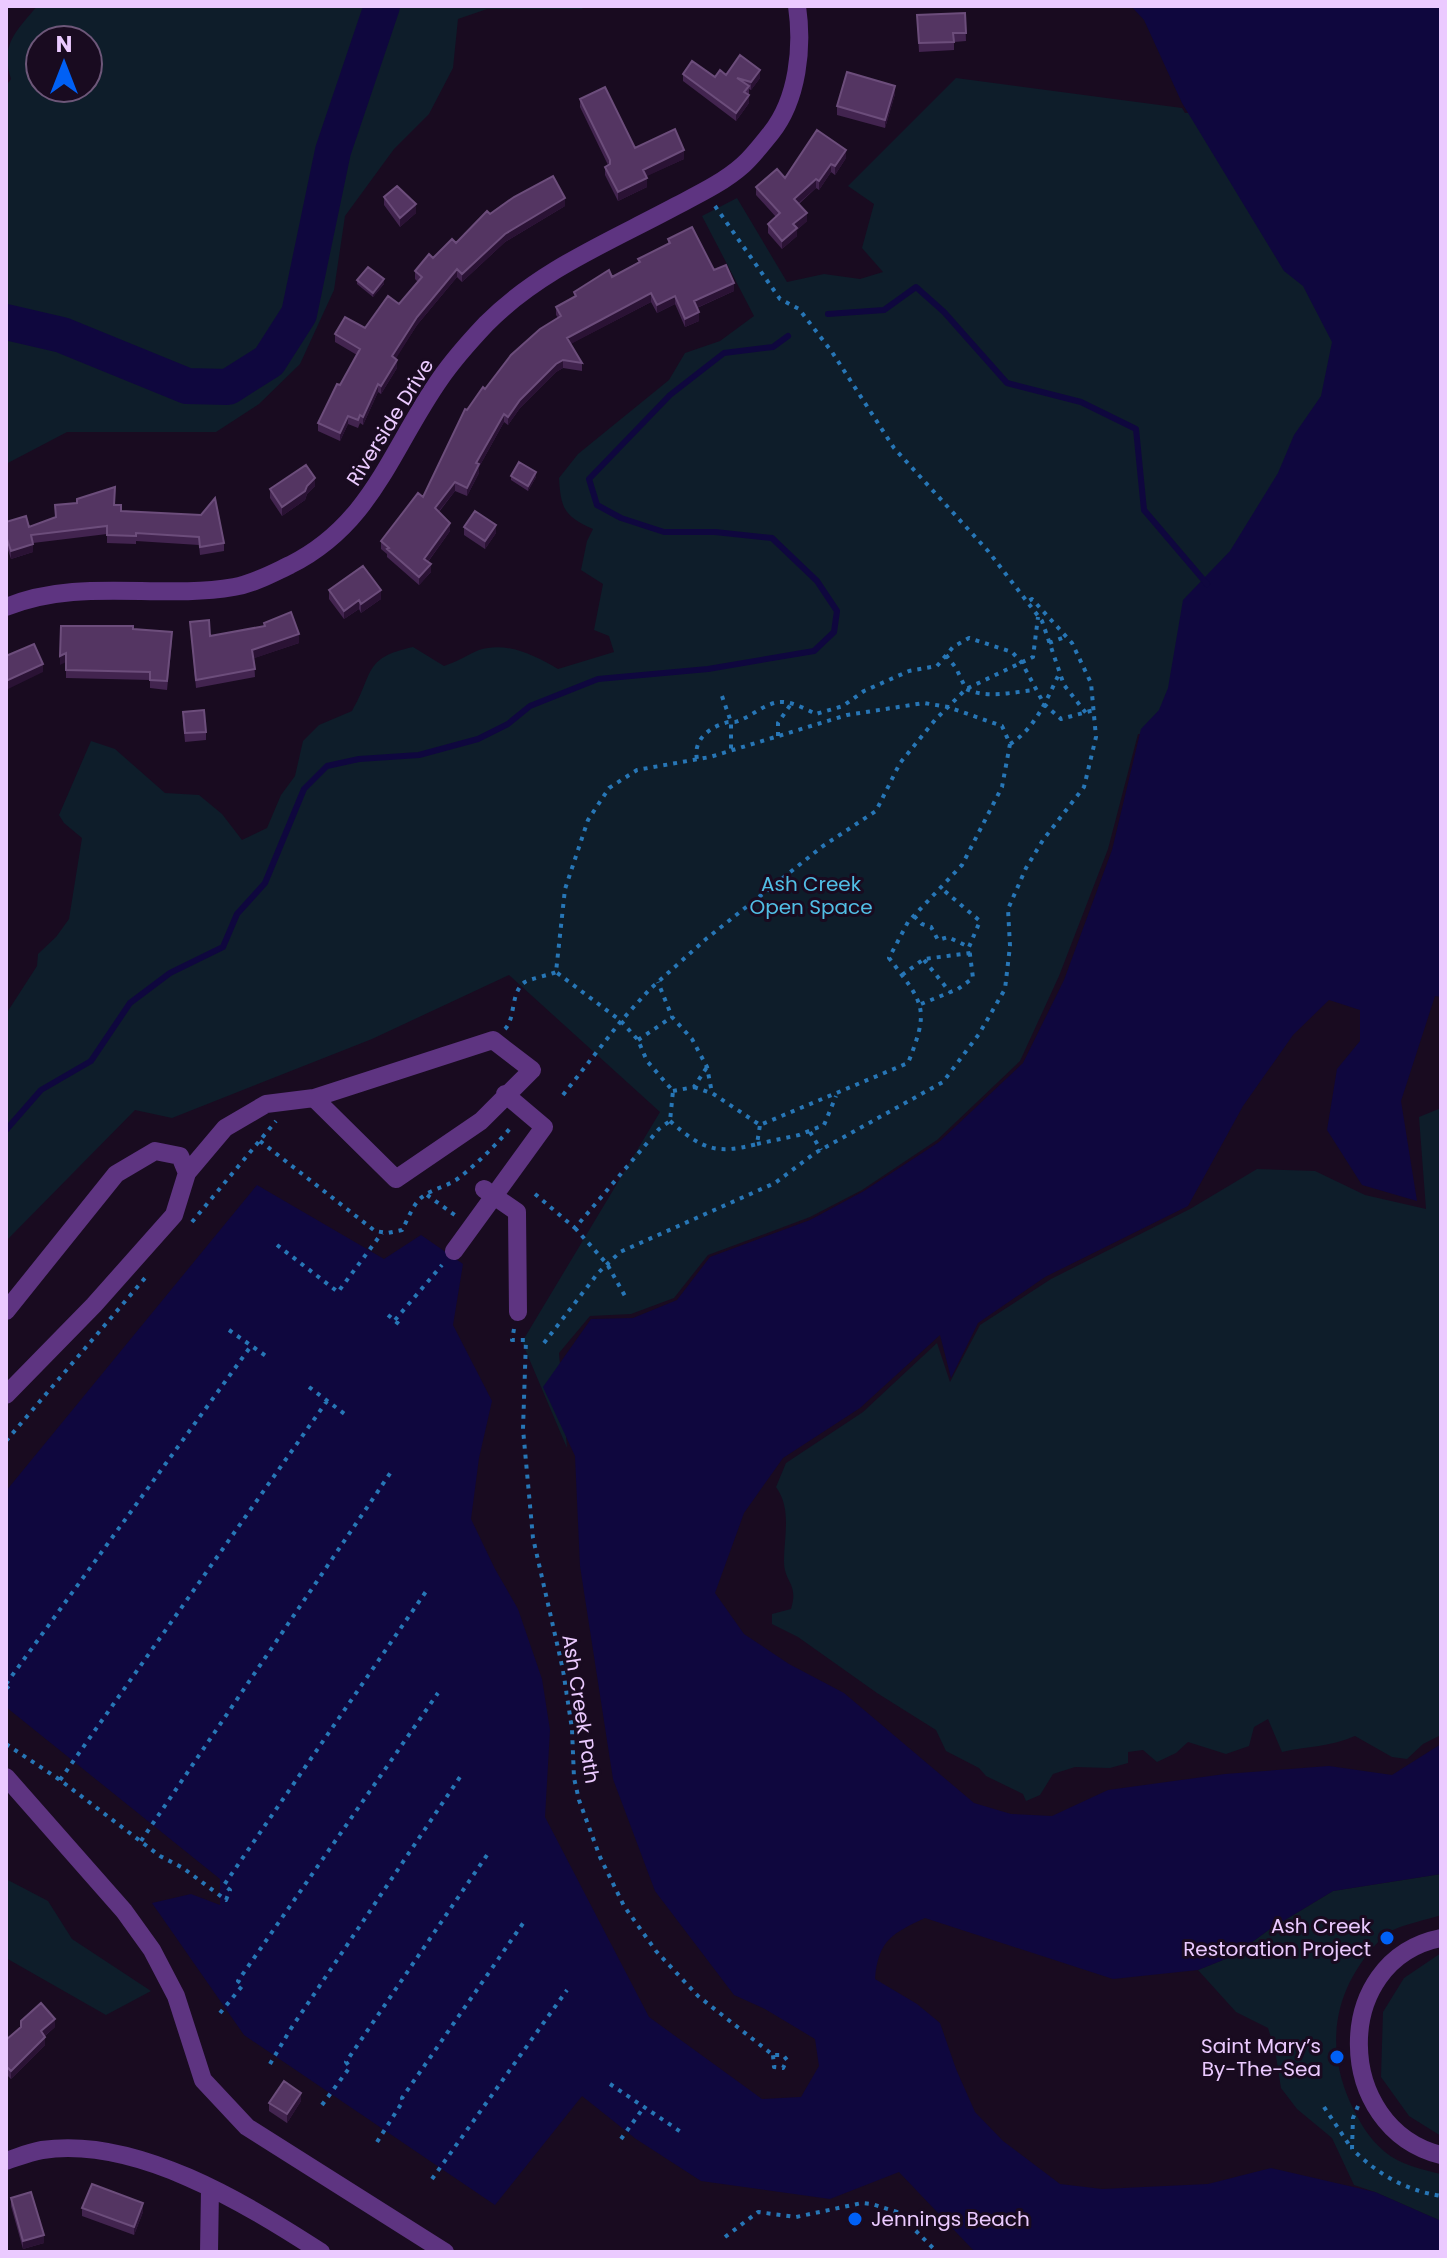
<svg xmlns="http://www.w3.org/2000/svg" width="1447" height="2258" viewBox="0 0 1447 2258" font-family="Poppins,sans-serif">
<style>
.green{fill:#0e1d2a;fill-rule:evenodd}
.water{fill:#0f073e}
.lines{fill:none;stroke-linecap:round;stroke-linejoin:round}
.stream{stroke:#0f073e;stroke-width:6}
.river{stroke:#0f073e;stroke-width:36}
.path{stroke:#2776b6;stroke-width:4;stroke-dasharray:4 6;stroke-linecap:butt}
.minor{stroke:#5e3481;stroke-width:18}
.wall{fill:#42244f}
.shaded-wall{fill:#2a1234}
.building{fill:#543562;stroke:#6c4d7b;stroke-width:2}
.poi-dot{fill:#0060f5;stroke:#190b20;stroke-width:3}
.labels{text-anchor:middle;stroke-width:6;stroke-linejoin:round;paint-order:stroke}
.street-label{font-size:20px;fill:#ebcaff;stroke:#190b20}
.park-label{font-size:20px;fill:#51bee4;stroke:#190b20}
.poi-label{font-size:20px;fill:#ebcaff;stroke:#190b20;text-anchor:end}
</style>
<rect width="100%" height="100%" fill="#190b20"/>
<path class="green" d="M37,6H585L582,9H487L458,19L453,68L429,114L394,149L345,216L334,290L300,364L259,404L216,432H67L6,464V86L11,79C0,44 16,32 37,6ZM88,40V88H40V40Z
M956,78L1182,108L1185,113H1210L1345,348L1334,395L1151,735L1138,734L1108,849L1059,976L1020,1061L937,1140L862,1190L810,1217L708,1255L674,1298L631,1314L590,1316L559,1353L567,1448L522,1342L660,1112L509,975L372,1039L172,1118L135,1110L6,1241V1014L37,966L38,954L56,937L69,919L82,838L64,823L59,815L91,741L115,749L165,793L199,795L222,814L242,840L267,828L281,795L295,776L303,741L319,725L352,711C374,674 362,658 413,647L444,666C457,662 467,655 479,650C506,641 534,655 558,669L614,652L609,636L594,630L603,584L581,570L587,541L593,529C564,516 561,509 559,478L578,454L669,380L685,353L720,341L754,316L702,216L737,198L787,282L824,274L860,279L883,272L862,248L874,204L848,186Z
M1441,1108V1735L1423,1744L1407,1759L1392,1757L1355,1736C1331,1747 1307,1746 1282,1752L1268,1719L1254,1727L1249,1746L1226,1754L1188,1742L1176,1753L1157,1762L1143,1750L1128,1752V1763L1110,1768L1075,1767L1053,1774L1040,1795L1026,1801L1023,1794L986,1776L979,1768L946,1751L936,1730L877,1693L798,1637L772,1624V1614L791,1609C799,1583 784,1583 784,1561C784,1536 792,1509 776,1487L786,1463L863,1412L937,1343L950,1382L980,1325L1051,1279L1190,1209L1257,1169L1315,1171L1365,1195L1426,1209L1419,1117Z
M1441,1874V1915C1427,1920 1393,1926 1384,1936C1336,1983 1323,2041 1350,2102C1359,2121 1368,2138 1385,2152C1399,2164 1423,2170 1441,2174V2221L1375,2192L1354,2185L1332,2138L1297,2109L1281,2088L1275,2050L1268,2028L1236,2012L1198,1970L1233,1956L1270,1929L1333,1891Z
M6,1879L48,1901L72,1939L151,1991L106,2015L6,1958Z
M1441,1953V2136L1409,2116L1381,2077L1383,2012L1404,1978Z"/>
<path class="water" d="M1131,6H1441V997L1435,996L1401,1101L1417,1201L1362,1185L1327,1130L1337,1069L1360,1041V1010L1329,1000L1293,1035L1243,1106L1188,1206L1045,1277L978,1323L951,1378L940,1335L860,1408L783,1458L744,1513L715,1593L744,1634L789,1664L844,1693L974,1803L1011,1814L1052,1816L1108,1790L1225,1774L1329,1766L1392,1775L1441,1744V1874L1333,1891L1270,1929L1233,1956L1198,1970L1113,1979L925,1918C893,1933 878,1940 875,1979L917,2004L940,2023L956,2069L975,2112L1003,2141L1060,2184L1102,2189L1208,2184L1271,2168L1375,2192L1441,2221V2252H975L899,2172L830,2199L701,2181L636,2139L582,2096L495,2205L244,2035L152,1903L191,1894L220,1905V1879L6,1707V1491L257,1185L384,1259L421,1235L463,1264L453,1325L492,1401L479,1458L471,1519L495,1569L518,1609L542,1679L550,1730L545,1817L649,2017L762,2099L801,2097L819,2066L815,2039L765,2009L734,1995L655,1891L613,1779L580,1566L575,1456L543,1387L591,1319L633,1318L677,1300L710,1257L810,1220L864,1191L939,1142L1023,1063L1064,980L1112,850L1141,729L1159,710L1168,688L1183,600L1230,551L1278,473L1294,435L1321,396L1332,342L1303,286L1284,271L1182,103L1144,20Z"/>
<g class="lines">
<path class="stream" d="M828,314L884,310L916,287L944,312L1007,383L1081,402L1136,429L1144,510L1207,584
M6,1130L41,1090L91,1061L130,1003L170,973L223,947L237,914L265,883L304,789L327,766L359,759L419,755L478,739L508,724L530,706L598,679L708,669L814,651L834,632L837,611L817,581L772,538L715,532H664L621,518L597,505L589,479L670,395L724,353L773,347L788,336"/>
<path class="river" d="M6,322L62,335L187,386L228,387L269,361L299,314L333,151L382,6"/>
<path class="path" d="M715,206L780,299L799,309L832,352L894,448L988,551L1042,621L1064,685L1086,713
M1049,643L1065,637
M946,655L956,668L966,689C987,699 1013,692 1035,690
M722,696L731,722V751
M778,736V723L791,704
M1010,744C1035,729 1047,699 1059,674
M697,759C693,741 708,728 725,723C729,721 734,723 738,721C752,716 764,704 779,702C792,701 805,709 816,714L843,706L864,691L909,671L937,666L953,647L969,638L1012,652L1022,663L1044,704L1061,719L1094,710
M914,916L922,924L931,927L938,940L948,937L969,947
M924,960L950,992
M902,975L924,959L971,953
M921,1004L958,989L973,978L969,947L980,921L941,888
M505,1029C516,1018 510,992 525,982C530,979 549,975 556,972
M638,1040L672,1017
M694,1087L711,1093
M673,1091L694,1087L707,1067
M563,1095L621,1021L649,990L706,939L823,846L876,811L900,763L935,720L966,689L1033,657L1038,617
M670,1121C702,1149 715,1155 757,1144L760,1125
M810,1132L821,1150
M260,1141L375,1231L388,1233L402,1230C407,1221 411,1210 417,1202C427,1189 447,1188 460,1177C479,1162 497,1144 513,1125
M757,1144L799,1135L824,1125L836,1096
M535,1194L575,1228L659,1129L670,1121L673,1091L647,1061L638,1040L621,1021L556,972L565,889L588,820L609,788L637,770L710,757L847,715L924,703L948,707L1002,726L1010,744L1002,787L962,865L908,922L889,958C924,1004 930,1008 908,1063L760,1125L712,1093L707,1067L692,1039L672,1017L658,982
M427,1195L459,1218
M192,1222L276,1121
M575,1228L607,1264L625,1296
M277,1245L338,1292L382,1233
M388,1315L400,1325
M395,1320L442,1265
M514,1329L512,1340H526L523,1429L533,1538L563,1670L572,1729L574,1778L579,1800L600,1857L624,1906L656,1951L698,1996L773,2055H783L787,2060L783,2068L774,2067L773,2055
M229,1330L266,1356
M544,1343L598,1273L620,1252L775,1183L815,1153L943,1082L979,1034L1005,989L1010,946L1008,909L1026,868L1043,840L1084,787L1096,737L1091,683L1072,643L1032,599L1027,602
M309,1387L346,1415
M6,1441L145,1278
M6,1684L251,1346
M6,1686L9,1689L6,1693
M6,1744L60,1780L160,1856L183,1868L226,1900L230,1890L224,1885L427,1590
M60,1780L327,1401
M141,1841L391,1472
M220,2013L243,1985L238,1981L438,1693
M270,2064L290,2030L460,1777
M610,2084L681,2132
M322,2105L350,2067L346,2062L487,1855
M1358,2106L1353,2118L1352,2149C1379,2175 1405,2190 1441,2196
M1324,2107L1352,2149
M621,2139L644,2107
M377,2142L403,2101L402,2098L526,1919
M432,2179L567,1990
M725,2237L758,2212L796,2217L862,2203L872,2204L897,2212L937,2252"/>
<path class="minor" d="M6,607C79,577 159,600 234,587C253,584 273,573 290,565C372,524 391,449 440,379C453,360 470,341 486,324C539,270 611,241 676,206C699,194 724,182 743,165C753,156 762,144 771,133C798,99 803,47 797,6
M484,1189L517,1212L518,1312
M454,1251L544,1127L505,1094
M6,1311L116,1174L155,1151L180,1156L187,1173
M6,1395L94,1305L174,1215L187,1173L225,1128L266,1104L314,1098L493,1040L532,1070L481,1121L396,1179L314,1098
M6,1777L124,1911L152,1950L176,1996L203,2080L247,2127L445,2252
M1441,1938C1330,1960 1333,2128 1441,2155
M6,2161C18,2157 30,2152 42,2150C136,2136 245,2203 321,2252
M209,2252L210,2188"/>
</g>
<path class="wall" d="M965,13L966,41L954,42V50L919,52L917,15Z
M683,74L715,77L726,75L760,78L751,90L749,89V103L736,121L683,81Z
M895,94L885,128L837,115V106Z
M580,99L635,148L684,159L646,176L647,187L618,201L605,175V167L608,165L580,107Z
M846,158L835,175L831,172L819,190L816,188L799,204L807,221L797,230V236L782,249L768,233V224L776,217L756,195V187Z
M384,197L416,213L400,227L384,205Z
M565,206L505,242L462,282L457,277L417,325L395,359L397,368L381,394L378,392L363,425L360,423L358,428L348,424L340,441L318,431V423L357,355L335,342V334L365,328L399,304L418,282L415,279V271L433,258L456,243L490,214Z
M668,239L714,270L734,291L697,308L699,321L685,327L675,304L657,313L651,302L570,344L582,363V371L563,368L556,372L520,408L508,425L504,422L479,467V473L467,496L455,491L439,512L450,531L428,562L431,572L419,585L387,557V554L381,549V541L423,497L467,410L485,389L558,318L556,315V307L574,297V292L612,277L638,262V259L668,244Z
M357,280L384,284L373,297L357,284Z
M511,476L536,477L528,491L511,480Z
M315,486L307,494L305,500L282,516L270,498V489Z
M55,505H115L121,511L224,543V551L200,555L199,545L136,541V544L107,543V534L33,543V552L11,559L6,544V522L29,527L56,518Z
M464,527L496,533L485,549L464,535Z
M329,590L381,599L361,613L359,609L344,619L329,599Z
M190,622L210,636L264,627V623L299,643L254,658L255,677L196,688Z
M133,629L172,641L167,690L150,688V680L66,678V662L60,665Z
M183,720L206,732V740L185,742Z
M55,2027L45,2036V2045L11,2079L6,2074V2040Z
M301,2101L287,2123L269,2111V2103Z
M11,2198L44,2243L23,2249L11,2206Z
M82,2208L143,2212L134,2235L82,2216Z"/>
<path class="shaded-wall" d="M760,70V78L751,90V82Z
M895,86V94L885,128V120Z
M749,95V103L736,121V113Z
M684,150V159L643,178V170Z
M846,150V158L835,175V166Z
M831,164V172L819,190V181Z
M647,178V187L618,201V192Z
M816,179V188L794,207V199Z
M565,198V206L505,242L462,282V274L505,234Z
M416,204V213L400,227V218Z
M807,213V221L797,230V236L782,249V241L793,224Z
M457,269V277L417,325L392,365V356L417,317Z
M384,279V284L373,297V293Z
M734,283V291L694,309V301Z
M651,293V302L567,346V338Z
M675,296V304L657,313V305Z
M699,312V321L685,327V319Z
M397,360V368L381,394V386Z
M563,360V368L556,372L520,408L508,425V417L520,400L556,364Z
M378,384V392L363,425V417Z
M504,414V422L479,467V473L467,496V488L476,463Z
M348,416V424L340,441V433Z
M536,472V477L528,491V486Z
M315,478V486L307,494L305,500L282,516V507Z
M455,482V491L435,516V508Z
M450,523V531L424,567V559Z
M496,525V533L485,549V541Z
M33,544V552L11,559V551Z
M431,564V572L419,585V577Z
M381,590V599L361,613V604Z
M359,600V609L344,619V611Z
M299,634V643L252,659V650Z
M66,653V662L60,665V656Z
M43,664V672L6,690V681Z
M55,2019V2027L41,2039V2031Z
M45,2037V2045L11,2079V2071Z
M301,2093V2101L287,2123V2114Z
M143,2203V2212L134,2235V2227Z
M44,2235V2243L23,2249V2241Z"/>
<path class="building" d="M965,13L966,33H953L954,42L919,43L917,15Z
M740,55L760,70L751,82L737,78L749,86L744,92L749,95L736,113L683,74L692,61L715,77L720,70L726,75Z
M847,72L895,86L885,120L837,106Z
M605,87L635,148L675,129L684,150L643,170L647,178L618,192L605,167L610,164V160L580,99Z
M817,130L846,150L835,166L831,164L819,181L816,179L794,199L807,213L793,224L797,228L782,241L768,224L780,213L756,187L777,169L785,178Z
M553,176L565,198L505,234L462,274L457,269L417,317L392,356L397,360L381,386L378,384L363,417L360,415L358,420L348,416L340,433L318,423L337,384L340,385L360,349L335,334L345,317L365,328L388,296L399,304L422,277L415,271L429,254L433,258L452,239L456,243L487,211L490,214L514,197Z
M397,186L416,204L400,218L384,197Z
M692,227L714,270L726,265L734,283L694,301L699,312L685,319L675,296L657,305L651,293L567,338L582,363L563,360L556,364L520,400L508,417L504,414L476,463L479,464L467,488L455,482L435,508L450,523L424,559L431,564L419,577L387,549L389,548L381,541L418,493L423,497L465,409L467,410L483,387L485,389L511,355L540,329L561,316L556,307L576,296L574,292L609,270L612,277L640,262L638,259L670,243L668,239Z
M368,267L384,279L373,293L357,280Z
M519,462L536,472L528,486L511,476Z
M306,465L315,478L307,486L305,491L282,507L270,489Z
M115,487L114,505H121V511L201,515L215,498L224,543L200,547L199,537L136,533V536L107,535V526L31,535L33,544L11,551L6,536V522L26,516L29,527L56,517L55,505L77,503V499Z
M475,511L496,525L485,541L464,527Z
M363,566L381,590L361,604L359,600L344,611L329,590Z
M291,612L299,634L252,650L255,669L196,680L190,622L209,620L210,636L265,626L264,623Z
M61,626H133V629L172,632L167,681L150,680V672L66,670V653L60,656Z
M34,644L43,664L6,681V656Z
M204,710L206,732L185,733L183,712Z
M41,2003L55,2019L41,2031L45,2037L11,2071L6,2066V2040L21,2027V2021Z
M284,2081L301,2093L287,2114L269,2103Z
M92,2184L143,2203L134,2227L82,2208Z
M31,2192L44,2235L23,2241L11,2198Z"/>
<g class="poi-dot">
<circle cx="1387" cy="1938" r="8"/>
<circle cx="1337" cy="2057" r="8"/>
<circle cx="855" cy="2219" r="8"/>
</g>
<g class="labels">
<g class="street-label">
<text transform="translate(390 422) rotate(-58)" y="7">Riverside Drive</text>
<text transform="translate(581 1709) rotate(81)" y="7">Ash Creek Path</text>
</g>
<g class="park-label">
<text x="811" y="891">Ash Creek<tspan x="811" dy="23">Open Space</tspan></text>
</g>
<g class="poi-label">
<text x="1371" y="1933">Ash Creek<tspan x="1371" dy="23">Restoration Project</tspan></text>
<text x="1321" y="2053">Saint Mary’s<tspan x="1321" dy="23">By-The-Sea</tspan></text>
<text x="871" y="2226" text-anchor="start">Jennings Beach</text>
</g>
</g>
<rect width="1447" height="2258" fill="none" stroke="#ebcaff" stroke-width="16"/>
<g transform="translate(64 64)"><circle r="38" fill="#190b20" stroke="#6d5779" stroke-width="2"/>
<path d="M0-6L14 30L0 20L-14 30Z" fill="#0060f5"/>
<text y="-12" font-size="22" font-weight="bold" text-anchor="middle" fill="#ebcaff">N</text>
</g>
</svg>
